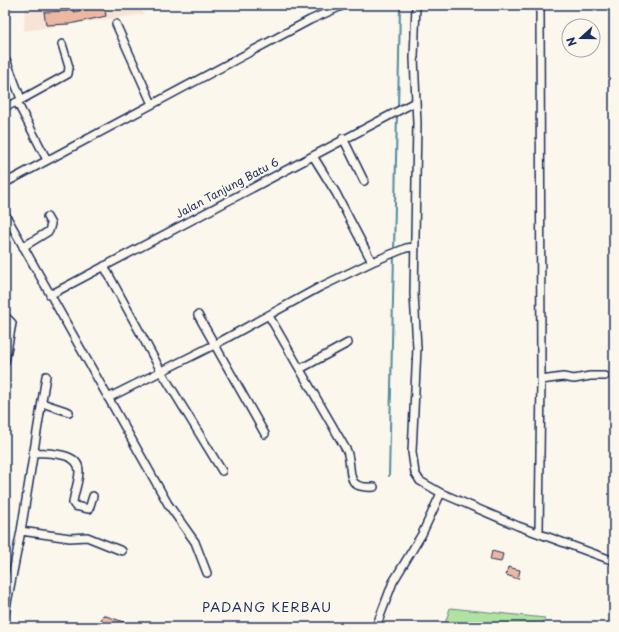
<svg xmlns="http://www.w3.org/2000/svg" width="619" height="632" viewBox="0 0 619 632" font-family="'Playpen Sans',sans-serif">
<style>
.built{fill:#f7e4d6}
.green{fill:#b2e2a2;stroke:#668880}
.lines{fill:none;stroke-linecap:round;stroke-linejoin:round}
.stream{stroke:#528aa2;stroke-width:2}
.building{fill:#edb7a1;stroke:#1b2f5e}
.street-casing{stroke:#1b2f5e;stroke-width:10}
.street{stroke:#fbf7ec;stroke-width:7}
.labels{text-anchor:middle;stroke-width:4;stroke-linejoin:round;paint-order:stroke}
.street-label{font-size:11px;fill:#1b2f5e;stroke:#fbf7ec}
.quarter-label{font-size:13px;letter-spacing:1px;fill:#1b2f5e;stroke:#fbf7ec}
</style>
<rect width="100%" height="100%" fill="#fbf7ec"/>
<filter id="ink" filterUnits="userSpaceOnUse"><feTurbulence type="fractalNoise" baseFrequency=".025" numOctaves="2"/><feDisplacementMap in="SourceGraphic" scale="8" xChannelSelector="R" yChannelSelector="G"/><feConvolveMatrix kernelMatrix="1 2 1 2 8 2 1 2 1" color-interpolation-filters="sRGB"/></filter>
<g filter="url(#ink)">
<path class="built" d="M25,5H138L144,14L24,31Z"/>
<path class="green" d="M450,608L545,618L541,627H444Z"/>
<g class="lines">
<path class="stream" d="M398,109L400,5
M394,251L397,113
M389,476L394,255"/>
</g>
<path class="building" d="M70,5H73L74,12L104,5L106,16L70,24L46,25L44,12L68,11L67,6Z
M492,551L503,554L501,562L490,560Z
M508,567L520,570L518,579L506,575Z
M103,615L124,622L122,627H112L100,623Z"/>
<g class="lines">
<defs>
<path id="street" d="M416,5L414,58L417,123L414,294L417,348L412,452L415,473L420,481L441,493L518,526L614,561
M116,24L152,104
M5,60L7,62L21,99
M5,107L17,102
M343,138L364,181
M313,156L336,193L372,262
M47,160L17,102L68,74L69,67L62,44
M5,183L310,20L344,5
M5,214L168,504L195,542L207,573
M23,247L49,231L51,224L47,217
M104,266L161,371L222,471
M50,295L415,102
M198,315L265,434
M5,316L12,323L5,362
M269,316L347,451C354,472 343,489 374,487
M300,369L348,343
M541,380L563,377L574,379L590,376H605
M108,398L214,345L320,287L372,262L406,248L414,247
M42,403L69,412
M33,452C46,454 79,451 79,471C79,482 74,492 73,503L75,506L89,509L93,496
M21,531L70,538L87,537L122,551
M539,533L541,380L540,5
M5,613L21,531L46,376
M376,627L393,582L422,534L441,493"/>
</defs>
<use href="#street" class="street-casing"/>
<use href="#street" class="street"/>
</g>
</g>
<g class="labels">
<g class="street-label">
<text transform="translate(227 188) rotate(-28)" y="4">Jalan Tanjung Batu 6</text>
</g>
<g class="quarter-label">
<text x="267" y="612">PADANG KERBAU</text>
</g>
</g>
<rect width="619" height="632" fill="none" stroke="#fbf7ec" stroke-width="20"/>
<rect x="10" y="10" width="599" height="612" fill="none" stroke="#1b2f5e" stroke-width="1.5" filter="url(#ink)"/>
<g transform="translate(581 38) rotate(249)"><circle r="19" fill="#fbf7ec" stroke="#a1a7b3"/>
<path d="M0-3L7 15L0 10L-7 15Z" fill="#1b2f5e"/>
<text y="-6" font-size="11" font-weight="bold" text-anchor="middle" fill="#1b2f5e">N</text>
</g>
</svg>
